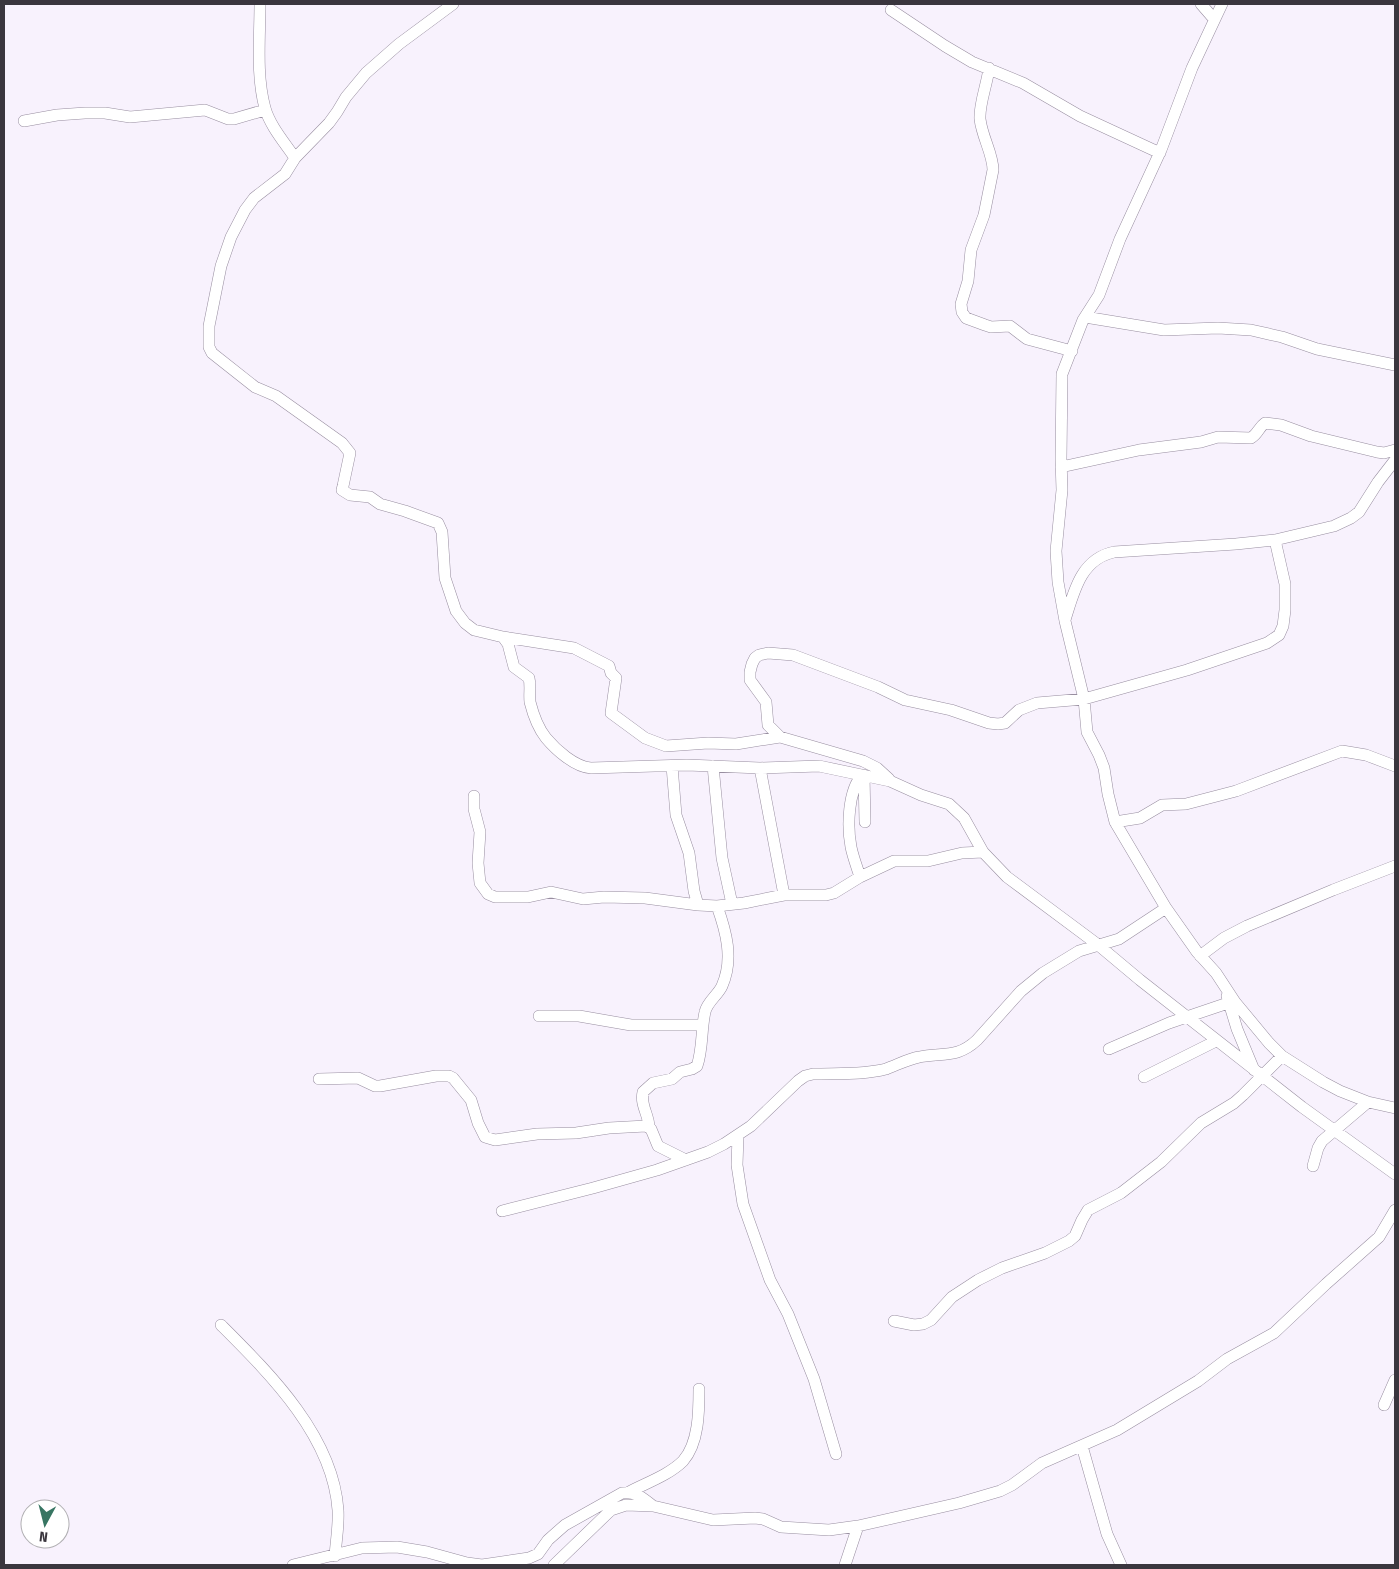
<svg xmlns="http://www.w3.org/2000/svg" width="1399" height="1569" viewBox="0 0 1399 1569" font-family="'Fira Sans Condensed',sans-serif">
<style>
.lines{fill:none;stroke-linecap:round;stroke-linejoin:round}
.minor-casing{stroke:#988ea0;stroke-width:12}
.minor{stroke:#fff;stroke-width:11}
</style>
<rect width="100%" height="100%" fill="#f8f2fd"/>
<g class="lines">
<defs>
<path id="minor" d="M260,4C260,38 256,75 265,108C270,126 285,143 295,158
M453,4L399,44L366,73L346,97L337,112L329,123L295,158L285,174L254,198L245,210L231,237L221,266L209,326V347L212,353L255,387L276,396L342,443L350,453L343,486L342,490L350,495L370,497L380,504L405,511L438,523L442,532L445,578L456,611L465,623L474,630L503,637L508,644L514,667L529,678C531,686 529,694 530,702C533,714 538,728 546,738C556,750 575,767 591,768L687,765L760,768L819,766L890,781L921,795L949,804L964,818L983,852L1007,877L1097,944L1140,980L1302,1107L1395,1174
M1201,4L1214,19
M1222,4L1192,68L1161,150L1120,239L1099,295L1083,320L1062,374L1061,459L1062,490L1056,551L1058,582L1065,621L1084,699L1087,732L1099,755L1104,768L1108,794L1115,822L1166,908L1197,952L1216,973L1235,1002L1269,1043L1282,1056L1323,1082L1340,1091L1368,1102L1395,1108
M891,10L945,46L972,62L1023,83L1080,116L1160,153
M989,68C987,85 979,104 980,119C982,137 993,154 993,170L984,215L971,250L968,281L961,304L962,312L966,318L985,325L991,327L1010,326L1027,339L1072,351
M24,121L57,115L85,113H105L130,117L205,110L228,119H234L265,110
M1085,317L1164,330L1218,328L1251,330L1282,337L1317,349L1395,365
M1061,467L1139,450L1201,442L1218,437L1251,438C1258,434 1259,427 1265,423L1281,425L1311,436L1377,452L1384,453L1395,450
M1065,620C1074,591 1081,559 1114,552L1236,544L1275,540L1334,526L1351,518L1359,512L1378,482L1395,460
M503,637L574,648L609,666L611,673L616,678L611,713L645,738L666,746L708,743L736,744L780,737L863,761L877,768L889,779
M780,737L768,725L766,702L750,680V672L752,664L755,658L759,655L768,653L793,655L878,687L905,700L951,710L989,723L998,724L1005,723L1019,710L1037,703L1084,699L1187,670L1267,643L1279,635L1283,626L1285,610V584L1275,540
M672,766L676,815L689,853L694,891L698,905
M713,766L722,858L732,904
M760,768L784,895
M864,775L865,822
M474,796V809L480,832L478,863L480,883L488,894L495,897H528L551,892L583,899L604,897L645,898L698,905L717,906L744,903L784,895H826L834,893L860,877L894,861H928L962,853L983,852
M1115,822L1140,818L1162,805L1186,804L1236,791L1342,751L1366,755L1395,766
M860,877C857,867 853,857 851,847C847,826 848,791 862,775
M1200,956L1224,938L1247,926L1333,890L1395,866
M1227,996L1237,1029L1254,1070
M539,1016H579L631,1025H703
M1109,1049L1169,1023L1228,1003
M1144,1077L1216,1041
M319,1079L358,1078L375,1086H380L436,1076H449L453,1078L471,1100L478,1123L485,1137L495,1140L537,1134L576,1133L609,1128L646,1126L651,1129L658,1146L686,1160
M649,1127C649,1115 640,1105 643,1092L653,1083L672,1079L680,1072L692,1069L697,1066C703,1049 701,1029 705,1012C707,1002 718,995 722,986C734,959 726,931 717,906
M738,1136L737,1165L743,1204L770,1280L788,1314L814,1379L836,1454
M1313,1166L1318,1148L1322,1141L1368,1102
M502,1211L593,1188L657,1170L708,1152L724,1144L751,1126L798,1081L805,1076L813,1074C837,1073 863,1075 886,1069C897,1065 908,1059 919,1057C942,1052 957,1059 977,1040L1021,991L1043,973L1079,951L1119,939L1166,908
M894,1321L914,1325L923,1324L931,1320L952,1297L978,1280L1002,1268L1045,1253L1069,1241L1075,1236L1082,1220L1088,1210L1121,1193L1161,1162L1201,1123L1234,1103L1243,1095L1282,1056
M221,1325C270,1374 333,1436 338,1510C339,1525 336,1541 335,1556
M1384,1405L1395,1380
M1082,1446L1107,1534L1121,1565
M629,1492C646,1483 669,1475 683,1461C699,1443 699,1411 699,1389
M293,1565L362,1548L397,1547L427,1552L467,1563L482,1565L529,1558L538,1554L548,1540L565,1525L622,1493C635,1491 643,1498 653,1506
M554,1565L611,1510L626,1505L653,1506L713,1520L755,1518L763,1519L781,1527L829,1530L858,1526L959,1503L1000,1491L1012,1485L1042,1463L1117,1430L1198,1381L1227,1359L1274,1333L1326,1284L1379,1237L1395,1210
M845,1565L858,1526"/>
</defs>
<use href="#minor" class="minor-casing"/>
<use href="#minor" class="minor"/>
</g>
<rect width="1399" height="1569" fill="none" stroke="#3a363e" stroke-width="10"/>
<g transform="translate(45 1524) rotate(187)"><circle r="24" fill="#ffffff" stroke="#b0afb2"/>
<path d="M0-4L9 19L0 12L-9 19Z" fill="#377562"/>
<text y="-8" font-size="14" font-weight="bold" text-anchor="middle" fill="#3a363e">N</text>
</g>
</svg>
